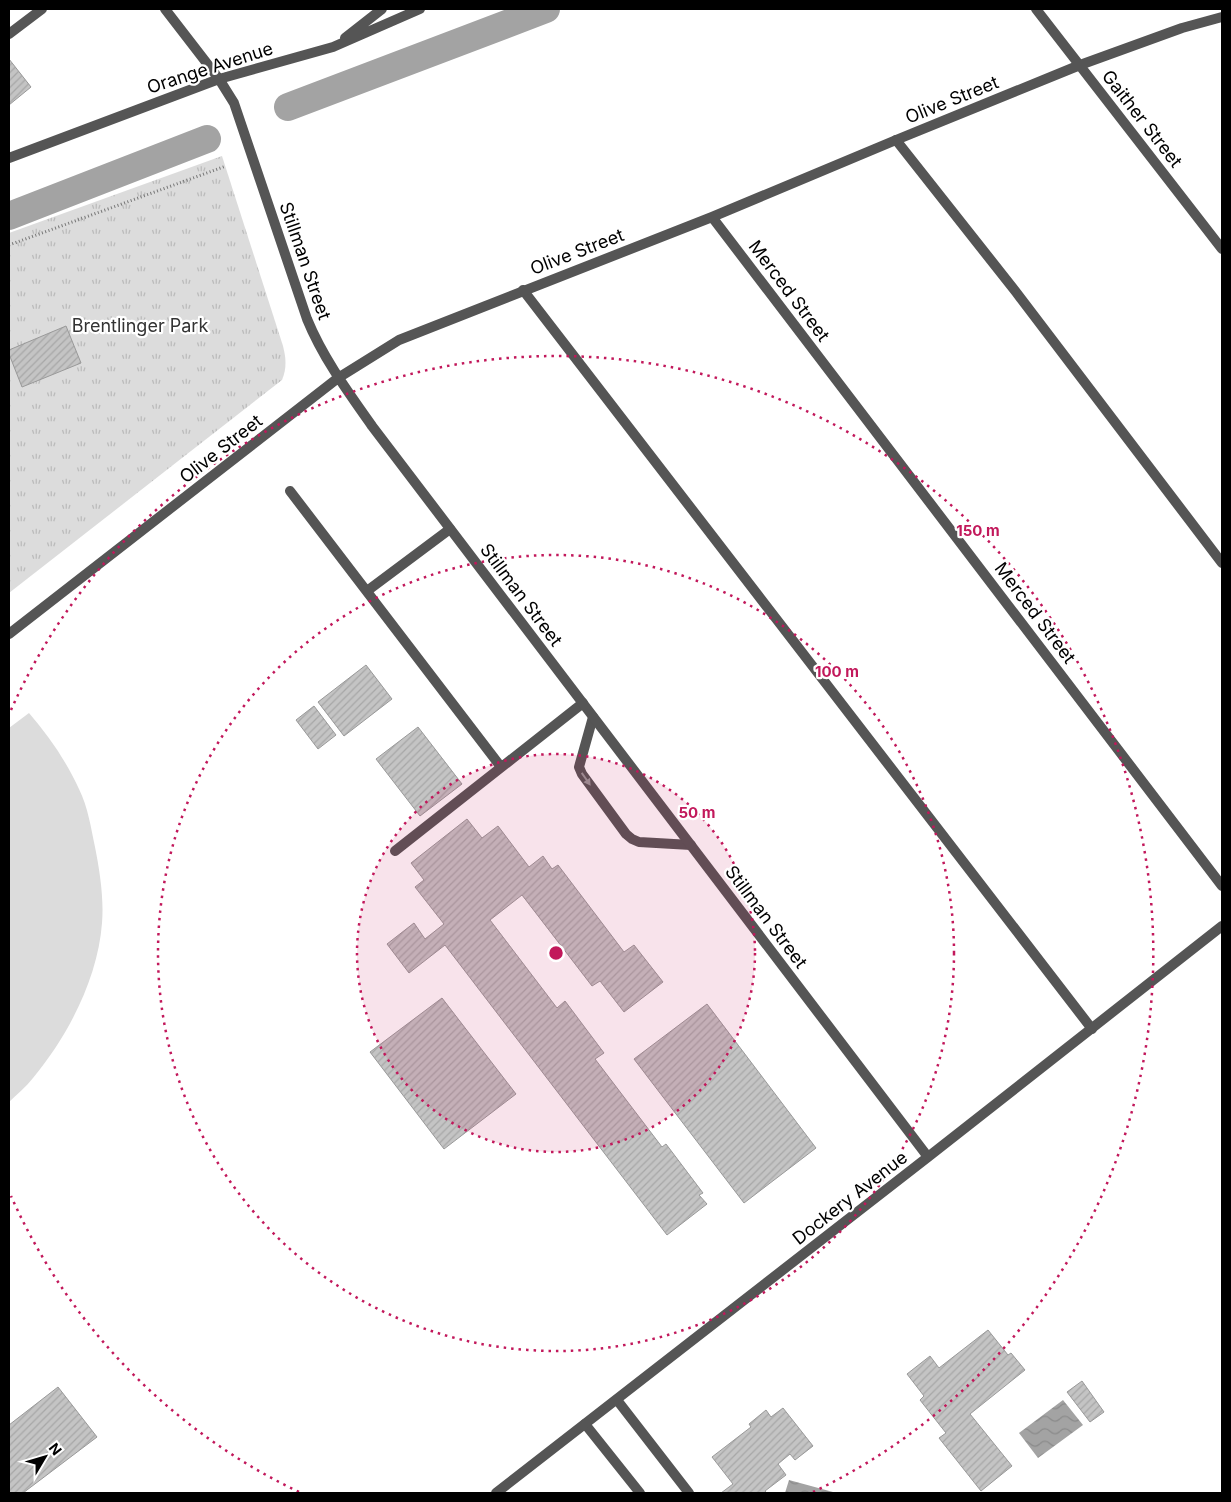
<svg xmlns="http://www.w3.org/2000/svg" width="1231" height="1502" viewBox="0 0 1231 1502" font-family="Inter,sans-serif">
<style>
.grass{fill:url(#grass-tufts)}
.pitch{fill:#dcdcdc}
.water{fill:url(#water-waves)}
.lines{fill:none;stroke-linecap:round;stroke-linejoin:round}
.canal{stroke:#a3a3a3;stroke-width:28}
.building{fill:url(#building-hatch);stroke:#999}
.path{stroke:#777;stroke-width:3;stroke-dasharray:1 2.5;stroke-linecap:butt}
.service{stroke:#555;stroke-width:10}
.minor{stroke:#555;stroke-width:10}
.oneway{fill:#999}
.ring{fill:none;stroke:#c2185b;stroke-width:2.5;stroke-dasharray:2.5 5}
.labels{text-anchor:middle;stroke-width:4.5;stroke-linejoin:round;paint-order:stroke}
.street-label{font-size:18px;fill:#000;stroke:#fff}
.park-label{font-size:18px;fill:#333;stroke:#fff}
.centre{fill:#c2185b;stroke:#fff;stroke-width:2.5}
.ring-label{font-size:15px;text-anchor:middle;font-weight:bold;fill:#c2185b;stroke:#fff;stroke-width:4.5;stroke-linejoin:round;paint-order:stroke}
</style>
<defs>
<pattern id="grass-tufts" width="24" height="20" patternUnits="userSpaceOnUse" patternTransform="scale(1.25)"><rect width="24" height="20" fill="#dcdcdc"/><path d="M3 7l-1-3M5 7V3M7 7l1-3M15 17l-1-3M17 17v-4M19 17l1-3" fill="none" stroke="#bbb"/></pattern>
<pattern id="water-waves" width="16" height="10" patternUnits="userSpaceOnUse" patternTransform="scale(1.25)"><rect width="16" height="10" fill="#a3a3a3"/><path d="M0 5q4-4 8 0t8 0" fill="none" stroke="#8b8b8b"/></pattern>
<pattern id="building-hatch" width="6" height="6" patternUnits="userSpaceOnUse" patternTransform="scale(1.25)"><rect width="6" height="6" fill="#c4c4c4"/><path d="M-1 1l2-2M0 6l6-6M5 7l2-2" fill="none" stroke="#a7a7a7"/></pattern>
</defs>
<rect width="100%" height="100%" fill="#fff"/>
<path class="grass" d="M222,156L283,346C286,358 287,368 282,380L9,593V233Z"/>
<path class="pitch" d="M29,713C49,736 66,761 79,789C88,807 91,828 95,847C100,872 104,899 102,923C98,978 68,1036 33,1078C26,1087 17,1094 9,1102V728Z"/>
<path class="water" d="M1063,1400L1083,1425L1038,1458L1019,1433Z
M789,1480L833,1492V1493H785Z"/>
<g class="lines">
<path class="canal" d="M288,107L546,9
M9,216L207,139"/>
</g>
<path class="building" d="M9,59L31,87L9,105Z
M66,326L81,363L22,387L9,354V350Z
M366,665L392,699L344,736L318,702Z
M314,706L336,735L318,749L296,720Z
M418,727L462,784L420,816L376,759Z
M467,819L482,838L498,826L529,867L543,856L552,869L558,865L624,952L634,945L663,982L624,1012L600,981L592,986L522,895L490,920L557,1008L565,1001L604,1053L595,1059L662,1147L666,1144L703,1193L699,1195L707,1204L667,1235L445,945L409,973L387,944L414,923L425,939L444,924L415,887L424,880L411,863Z
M442,998L516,1094L444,1149L370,1052Z
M707,1004L816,1148L744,1203L634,1059Z
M988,1330L1008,1355L1011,1353L1025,1370L970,1414L1012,1466L981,1491L939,1438L946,1433L920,1400L924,1396L907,1374L930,1356L939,1368Z
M1082,1381L1104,1412L1090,1422L1067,1392Z
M58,1387L97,1437L23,1493H9V1425Z
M783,1408L813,1446L795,1460L790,1454L778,1464L786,1475L765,1491L767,1493H721L733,1484L712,1457L751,1427L749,1424L766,1410L771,1417Z"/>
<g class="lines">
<path class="path" d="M9,245L226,166"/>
<path class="service" d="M9,34L42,9
M896,140L1016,292L1222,563
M523,290L1092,1029
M290,491L501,767
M367,591L450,529
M593,717L579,767L582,774L626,834L632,839L639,842L691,845
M395,851L583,703
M617,1400L689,1493
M585,1424L640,1493"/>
<path class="minor" d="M165,9L219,79L234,103L307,319C323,358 348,392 372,426L928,1157
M1036,9L1222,249
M345,38L382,9
M9,158L219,79L333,47L420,9
M712,217L1222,886
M9,634L338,378L399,340L712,217L896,140L1080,65L1182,28L1222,17
M496,1493L928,1157L1222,926"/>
</g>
<defs><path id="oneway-solid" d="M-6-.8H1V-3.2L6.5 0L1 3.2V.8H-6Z" transform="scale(1.25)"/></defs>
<use class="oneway" href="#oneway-solid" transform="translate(586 779) rotate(55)"/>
<circle cx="556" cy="953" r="199" fill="#c2185b" fill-opacity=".12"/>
<g class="ring">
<circle cx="556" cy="953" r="199"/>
<circle cx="556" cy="953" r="398"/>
<path d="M299 1492A597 597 0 0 1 11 1196M11 710A597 597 0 1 1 813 1492"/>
</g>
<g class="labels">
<g class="street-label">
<text transform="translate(210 68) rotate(-18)" y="6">Orange Avenue</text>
<text transform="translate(952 100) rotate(-22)" y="6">Olive Street</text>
<text transform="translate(1142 119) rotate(52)" y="6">Gaither Street</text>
<text transform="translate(577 252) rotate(-21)" y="6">Olive Street</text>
<text transform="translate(305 261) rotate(71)" y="6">Stillman Street</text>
<text transform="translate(789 291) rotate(53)" y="6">Merced Street</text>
<text transform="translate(221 449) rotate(-38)" y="6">Olive Street</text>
<text transform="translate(521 595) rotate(53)" y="6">Stillman Street</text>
<text transform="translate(1035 613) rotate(53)" y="6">Merced Street</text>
<text transform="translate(766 917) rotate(53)" y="6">Stillman Street</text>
<text transform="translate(850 1198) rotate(-38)" y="6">Dockery Avenue</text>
</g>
<g class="park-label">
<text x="140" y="332">Brentlinger Park</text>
</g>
</g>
<circle cx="556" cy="953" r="8" class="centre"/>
<g class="ring-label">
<text x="978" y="536">150 m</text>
<text x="837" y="677">100 m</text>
<text x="697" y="818">50 m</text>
</g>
<rect width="1231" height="1502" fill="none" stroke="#000000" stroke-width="20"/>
<g transform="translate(45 1457) rotate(52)" stroke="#ffffff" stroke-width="4" paint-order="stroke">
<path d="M0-4L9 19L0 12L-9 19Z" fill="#000000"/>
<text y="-8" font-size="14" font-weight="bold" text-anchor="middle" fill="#000000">N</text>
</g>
</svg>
